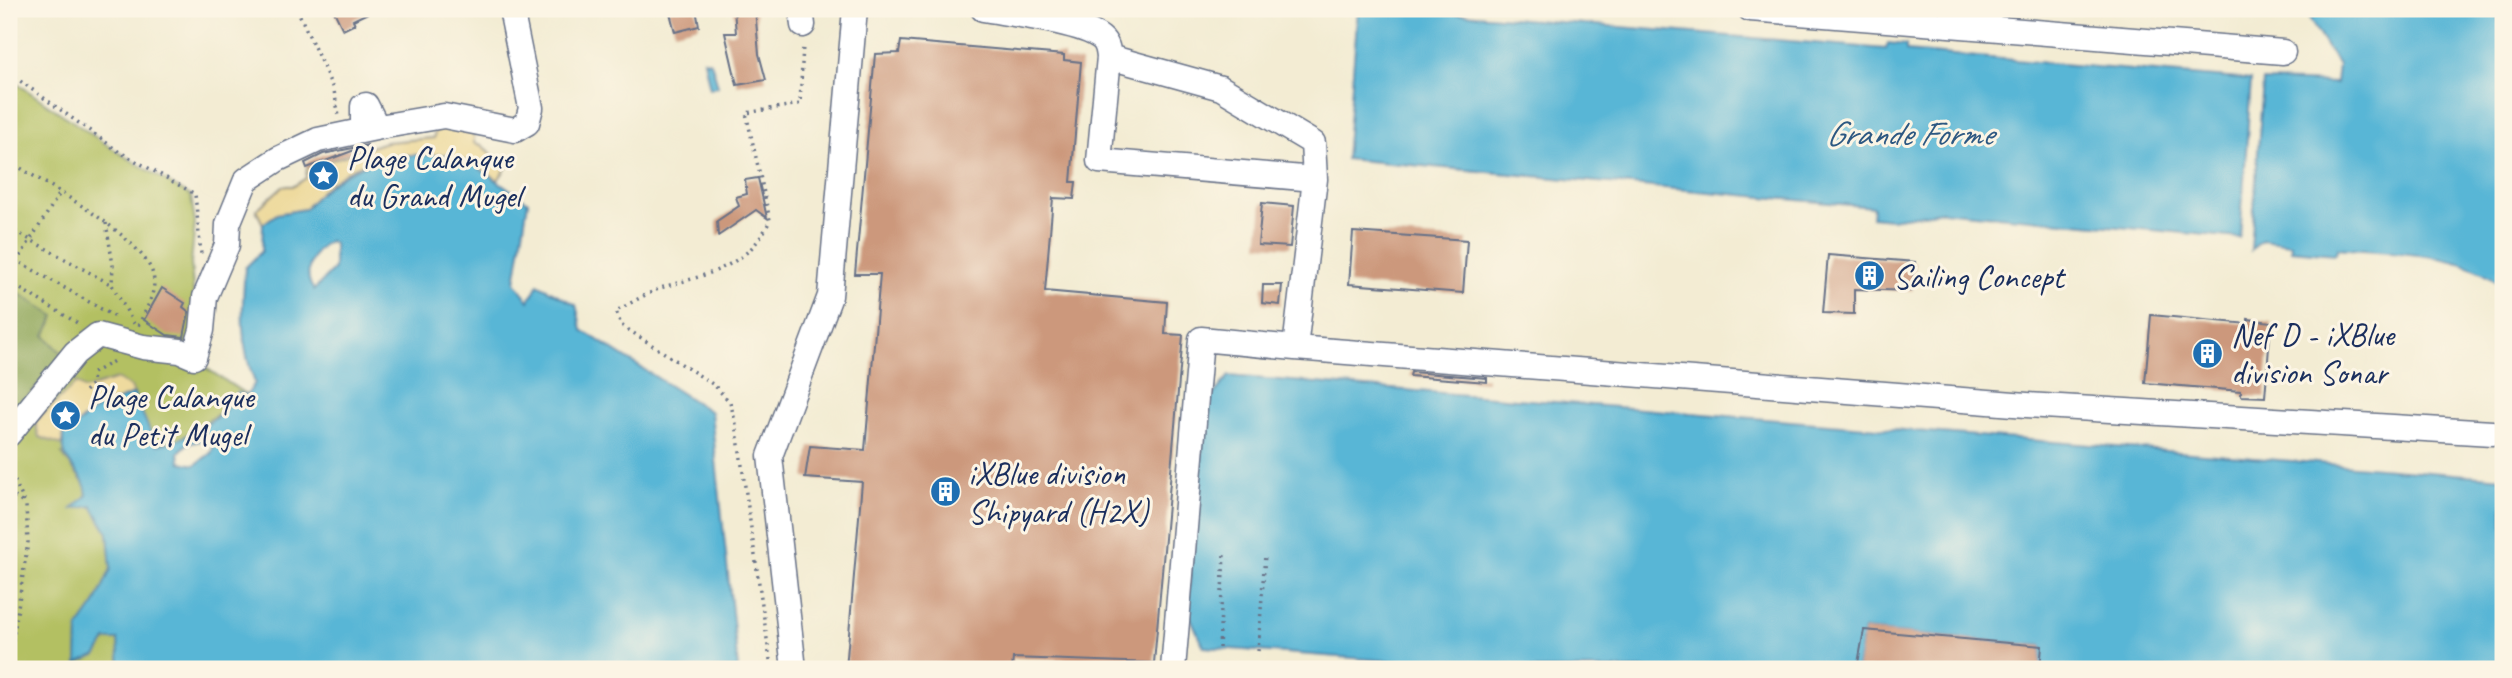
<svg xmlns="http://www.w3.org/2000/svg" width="2512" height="678" viewBox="0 0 2512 678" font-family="Caveat,sans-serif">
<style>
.green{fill:#b3c062;stroke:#677860;stroke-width:2}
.forest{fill:#8ea658;stroke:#546a5b;stroke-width:2}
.sand{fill:#eeda9e;stroke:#84847e;stroke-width:2}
.water{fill:#58b6d6;stroke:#3a729a;stroke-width:2;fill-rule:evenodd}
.building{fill:#cc987c}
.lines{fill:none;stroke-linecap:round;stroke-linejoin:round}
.minor-casing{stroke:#677187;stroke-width:27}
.path{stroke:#677187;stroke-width:3.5;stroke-dasharray:2 5;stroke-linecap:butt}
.minor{stroke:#fff;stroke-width:24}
.labels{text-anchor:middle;stroke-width:6;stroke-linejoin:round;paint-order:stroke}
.poi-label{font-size:33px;fill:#1b2f5e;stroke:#fcf5e5;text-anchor:start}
.water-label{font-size:35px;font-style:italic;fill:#2d5882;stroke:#fcf5e5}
</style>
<rect width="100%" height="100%" fill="#fcf5e5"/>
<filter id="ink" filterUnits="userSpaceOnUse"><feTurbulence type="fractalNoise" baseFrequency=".0143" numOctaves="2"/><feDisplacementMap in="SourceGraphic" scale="14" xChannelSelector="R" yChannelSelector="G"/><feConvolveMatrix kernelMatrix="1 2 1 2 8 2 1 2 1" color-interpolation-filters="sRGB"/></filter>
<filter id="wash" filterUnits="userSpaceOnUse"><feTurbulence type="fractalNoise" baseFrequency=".00686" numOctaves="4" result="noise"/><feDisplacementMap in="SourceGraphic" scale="28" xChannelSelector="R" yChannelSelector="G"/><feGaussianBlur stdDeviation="1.57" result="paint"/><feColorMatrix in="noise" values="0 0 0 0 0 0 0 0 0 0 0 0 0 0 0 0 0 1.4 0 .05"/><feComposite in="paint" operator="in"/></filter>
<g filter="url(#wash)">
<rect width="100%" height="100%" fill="#f3ecd3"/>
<path class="green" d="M9,78L116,151L191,196L195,223L191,263L196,328L180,351L247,395L177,441L62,454L86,486L87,495L74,508L92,506L108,533L111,569L95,604L78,628L77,664L97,655L106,640H118L120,669H9Z"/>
<path class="forest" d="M9,287L55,316L45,336L64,355L16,410H9Z"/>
<path class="sand" d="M446,127L474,134V143L481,145L507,167L498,180C473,164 461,162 432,159C377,152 340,165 305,209L277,214L263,224L256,210L283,186H294L306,178L307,168L386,142L434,138L435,128Z
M117,379L131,387L134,394L98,408L63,435L62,445L39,437L35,422L76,383L85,389Z"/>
<path class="water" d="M1358,9H1404L1886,49L1888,43L1906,45V51L2251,80L2240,238L1941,211L1891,219L1872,217L1873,207L1346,159Z
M2303,9H2493L2503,29V288C2472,251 2384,253 2338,248L2335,254L2291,250V244L2262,240L2251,250L2263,81L2336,83L2338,65Z
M704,60L711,62L718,86L710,89Z
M400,155H447L473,164L528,202L515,282L529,301L538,284L576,305L582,330L711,412L738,669H120L118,640H106L97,655L77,664L78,628L95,604L111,569L108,533L92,506L72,509L87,495C85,469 61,470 63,435L98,408L134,394L156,445C184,441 224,419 237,393L247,395L255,383C239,342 242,310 245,268L262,251L263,224L277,214L305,209C333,175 358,165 400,155ZM329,241L334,243V269L314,290C301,273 313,250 329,241ZM211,438L216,441L211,453L195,465L180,462L179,452L187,444Z
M1229,376L2503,478V669H2040L2042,646L1864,630L1857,669H1501L1204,647L1187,610L1206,403Z"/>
<g id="blocks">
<path class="building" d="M333,9H376L353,20L355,24L343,30Z
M669,9H696L699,26L675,32Z
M734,9H755L759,54L766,80L737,85L725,33H736Z
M901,41L1064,55V60L1081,62L1071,182H1076L1074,199L1053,198L1045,291L1167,302L1165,334L1183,335L1154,663L1013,658L1012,669H846L862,482L805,478L810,446L865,450L880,274H855L875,54L899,53Z
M368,145L307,168L305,163L323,154Z
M758,178L767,218L756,210L718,236L717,221L739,206L736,197L747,194L745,180Z
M1262,203L1294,206L1290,247L1258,245Z
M1353,232L1467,240L1463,293L1349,284Z
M1828,255L1915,262L1912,291L1854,289V314L1823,313Z
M1263,285H1282L1280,305L1262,303Z
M162,288L185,303L183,307L189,312L184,337L167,335L144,320Z
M2151,315L2248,324V319L2271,322L2265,397L2241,396V391L2145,383Z
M1411,372L1487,378V382L1410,376Z
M1864,630L2042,646L2040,669H1857Z"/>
</g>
</g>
<g filter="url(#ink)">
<use href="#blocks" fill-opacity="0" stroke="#677187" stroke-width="2"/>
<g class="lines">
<defs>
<path id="minor" d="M801,9L803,25
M983,9C1011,14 1081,22 1101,38C1107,43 1108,49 1109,57L1099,161L1315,179L1295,348L2027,405L2492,433
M1750,9L2283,52
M1109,57L1221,88L1313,143L1315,179
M363,130V106L366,105L374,121
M9,434L75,353L98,335L143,347L180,351L194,357L202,330L205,297L227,245L228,224L246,180L278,159L318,140L385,126L444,116L515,130L527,123L531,108L511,9
M794,669L770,456L830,296L855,9
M1173,669L1201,339L1295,348"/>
</defs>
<use href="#minor" class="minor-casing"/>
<path class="path" d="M84,9H108
M297,9L334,91L339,116
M2493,9L2503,29
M9,73L118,151L195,194L201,254
M9,161C47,185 132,230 151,269C160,288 146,309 138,326
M106,223L113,265L112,285L134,324
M9,228L112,285
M9,256L117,318
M9,274L60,193
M9,282L79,324
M85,391L92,384L93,373L114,361
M9,468L26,506L28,542L9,666
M9,492L24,504
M1219,648L1224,554
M1258,651L1265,555
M770,660L736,424L730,402L714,385L621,325L616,311C633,302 652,290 670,285C711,274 751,264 770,220L746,113L800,104L803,44"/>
<use href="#minor" class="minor"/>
</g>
</g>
<defs>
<symbol id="sight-disc" viewBox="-11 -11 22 22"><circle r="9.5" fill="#1f6fb2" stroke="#fcf5e5"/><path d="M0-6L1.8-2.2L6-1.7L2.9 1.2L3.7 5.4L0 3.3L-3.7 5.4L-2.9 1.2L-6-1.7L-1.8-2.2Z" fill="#fff"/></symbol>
<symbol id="building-disc" viewBox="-11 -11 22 22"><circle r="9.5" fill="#1f6fb2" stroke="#fcf5e5"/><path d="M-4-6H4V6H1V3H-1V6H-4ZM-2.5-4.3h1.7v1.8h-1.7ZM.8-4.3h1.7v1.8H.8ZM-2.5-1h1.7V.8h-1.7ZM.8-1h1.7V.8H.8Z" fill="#fff"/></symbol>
</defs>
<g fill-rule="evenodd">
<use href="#sight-disc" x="306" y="158" width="35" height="35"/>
<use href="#building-disc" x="1852" y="258" width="35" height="35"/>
<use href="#building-disc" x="2190" y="336" width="35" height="35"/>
<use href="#sight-disc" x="48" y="398" width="35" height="35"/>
<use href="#building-disc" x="928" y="474" width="35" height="35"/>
</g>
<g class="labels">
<g class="poi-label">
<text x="347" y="169">Plage Calanque<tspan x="347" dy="38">du Grand Mugel</tspan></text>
<text x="1893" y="288">Sailing Concept</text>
<text x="2231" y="346">Nef D - iXBlue<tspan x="2231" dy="38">division Sonar</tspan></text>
<text x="88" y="408">Plage Calanque<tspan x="88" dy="38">du Petit Mugel</tspan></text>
<text x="968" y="485">iXBlue division<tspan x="968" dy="38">Shipyard (H2X)</tspan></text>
</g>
<g class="water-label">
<text x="1909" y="145">Grande Forme</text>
</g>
</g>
<rect width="2512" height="678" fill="none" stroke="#fcf5e5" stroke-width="35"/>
</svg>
